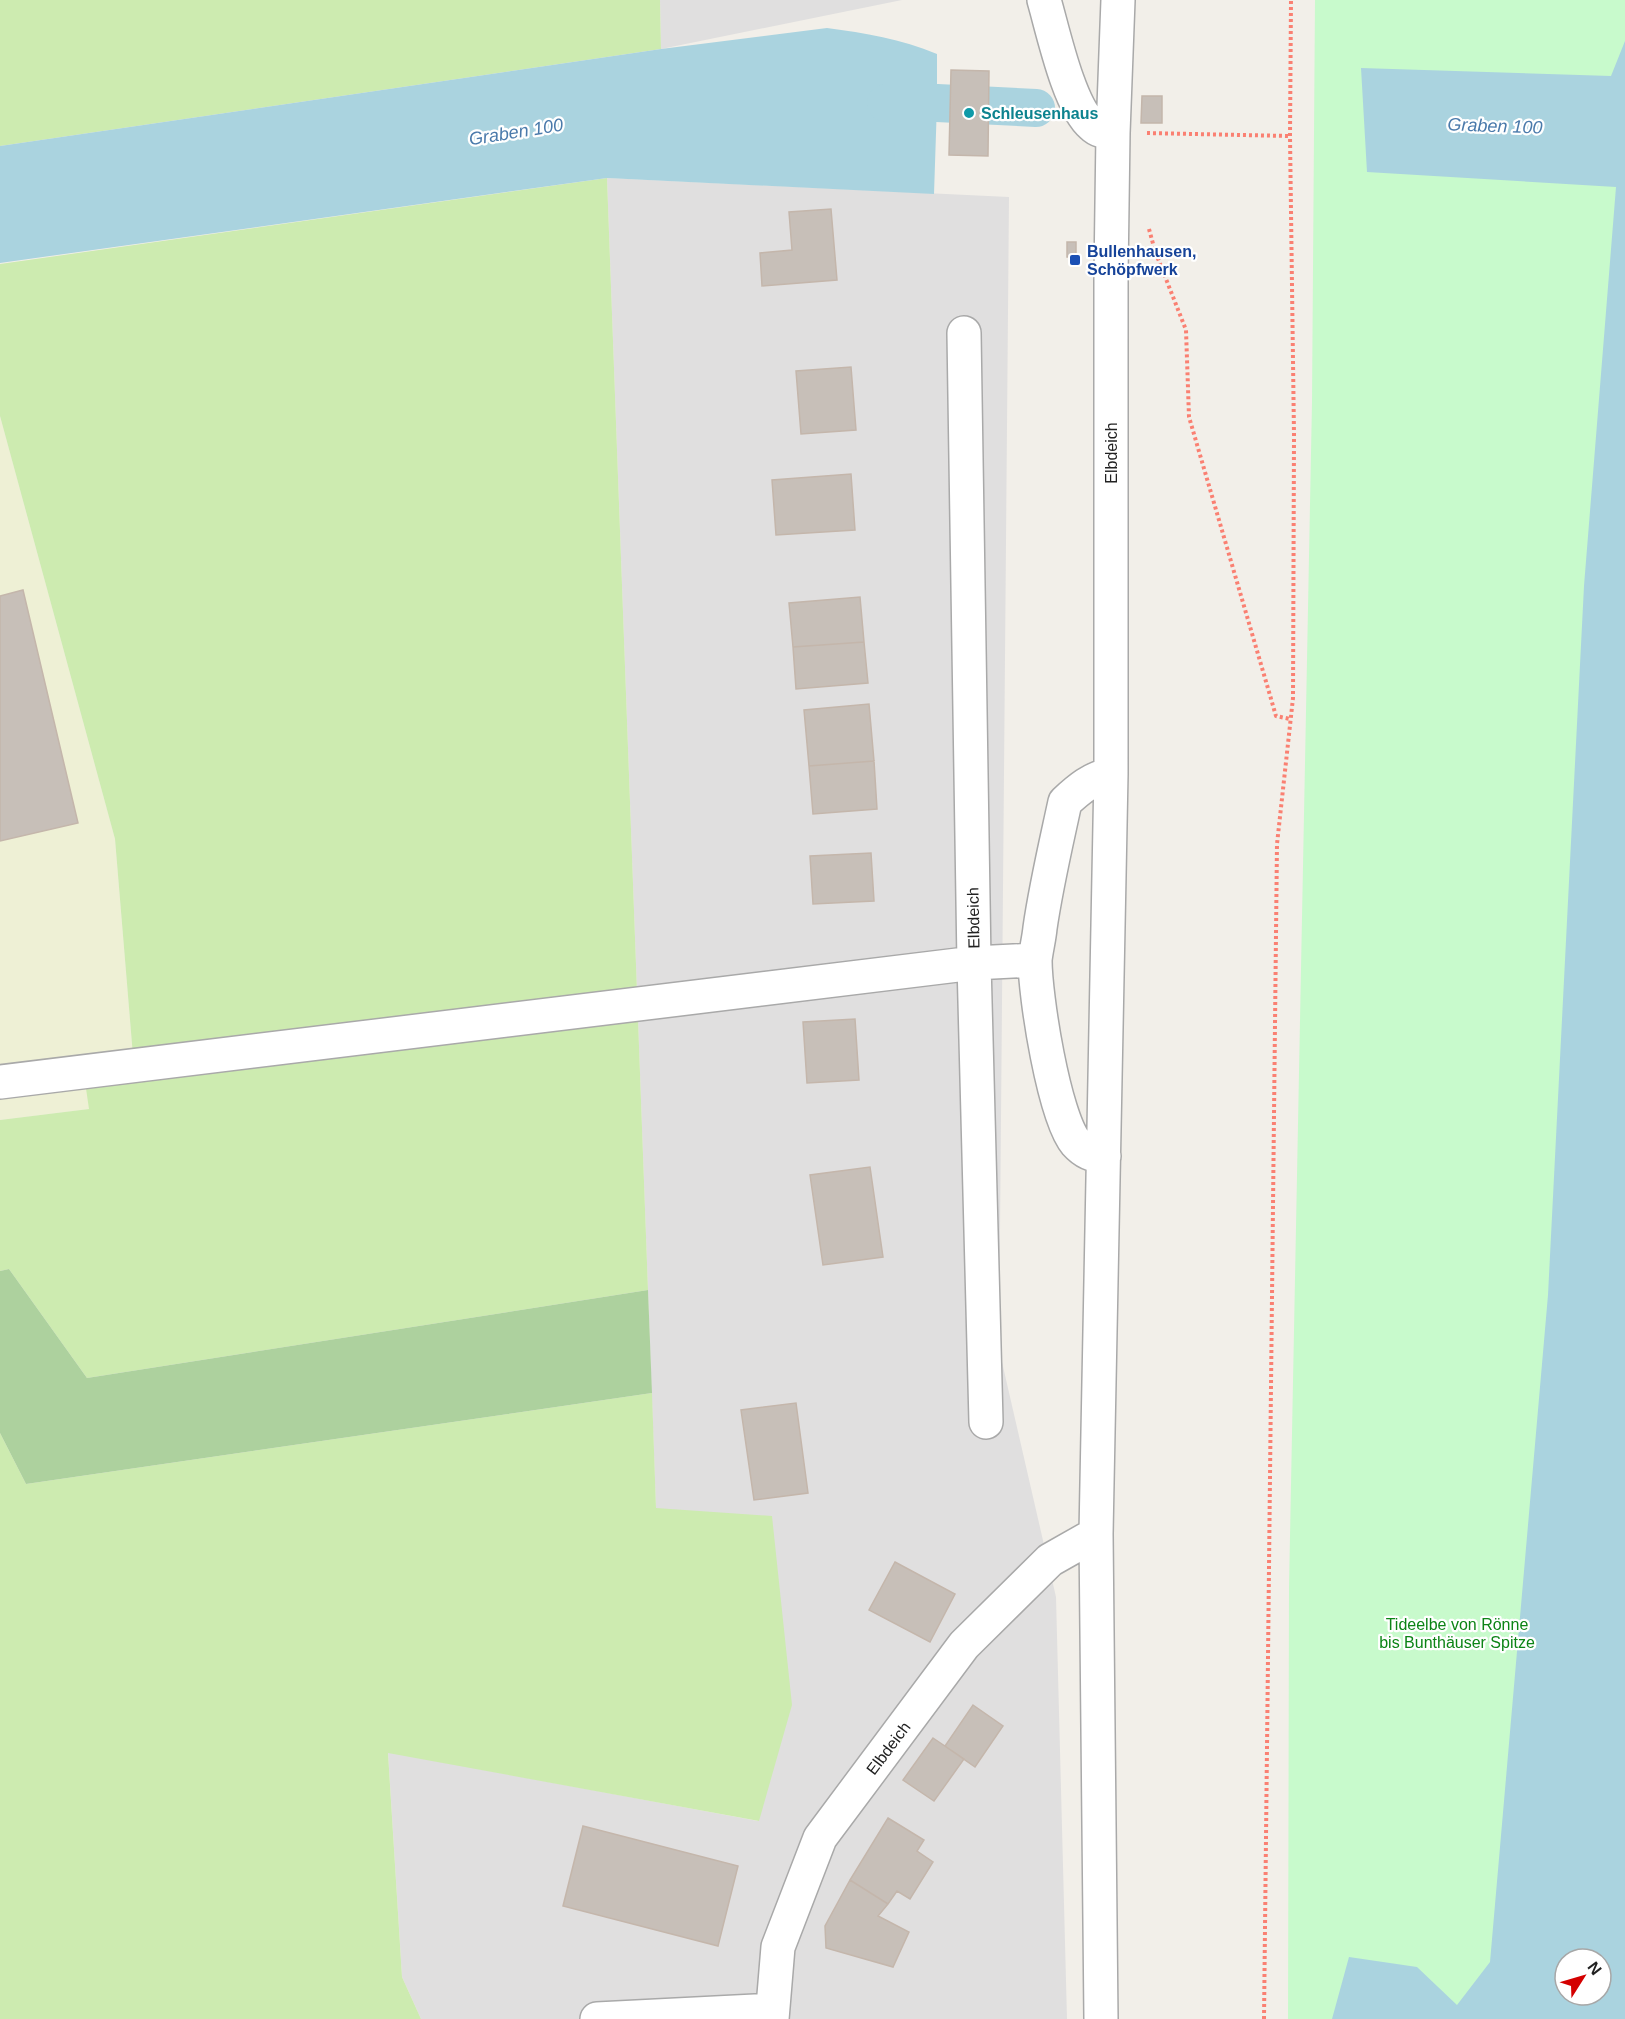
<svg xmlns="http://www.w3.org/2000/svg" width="1625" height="2019" viewBox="0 0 1625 2019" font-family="Helvetica,sans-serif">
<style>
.residential{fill:#e0dfdf}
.farmland{fill:#eef0d5}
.grass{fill:#cdebb0}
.forest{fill:#add19e}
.park{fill:#c8facc;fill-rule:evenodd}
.water{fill:#aad3df;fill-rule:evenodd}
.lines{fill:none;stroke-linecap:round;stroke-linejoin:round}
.canal{stroke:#aad3df;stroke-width:38}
.building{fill:#c7bfb8;stroke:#c4b6ab;stroke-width:1.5}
.minor-casing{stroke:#a9a9a9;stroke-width:36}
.path{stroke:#fa8072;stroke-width:4;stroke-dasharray:3 3;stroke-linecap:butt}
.minor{stroke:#fff;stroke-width:33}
.culture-dot{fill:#0f9aa8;stroke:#fff;stroke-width:2}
.transit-dot{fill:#1a4fb4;stroke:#fff;stroke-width:2}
.labels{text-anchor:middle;stroke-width:4.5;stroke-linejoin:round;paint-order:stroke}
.culture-label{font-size:16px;font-weight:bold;fill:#0d838f;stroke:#fff;text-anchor:start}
.transit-label{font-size:16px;font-weight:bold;fill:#164399;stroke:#fff;text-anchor:start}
.street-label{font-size:16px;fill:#222;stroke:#fff}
.park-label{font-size:16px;fill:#0c8416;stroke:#fff}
.water-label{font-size:18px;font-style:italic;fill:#4a7aab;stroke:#fff}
</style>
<rect width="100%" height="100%" fill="#f2efe9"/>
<path class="residential" d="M660,0H902L661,49Z
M607,178L1009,197L999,1349L1056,1597L1067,2019H421L402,1977L388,1752L758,1821L656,1508Z"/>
<path class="farmland" d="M0,416L115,839L133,1056L90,1109L0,1120Z"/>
<path class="grass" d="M0,0H660L661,49L0,146Z
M607,178L648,1290L87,1378L9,1269L0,1271V1120L89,1109L82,1061L133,1056L115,839L0,416V264Z
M652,1393L656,1508L772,1516L792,1705L759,1821L388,1753L402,1977L421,2019H0V1433L26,1484Z"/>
<path class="forest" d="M9,1269L87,1378L648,1290L652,1393L26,1484L0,1433V1271Z"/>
<path class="park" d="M1315,0H1625V2019H1288L1289,1588L1312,402ZM1565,1959H1601V1995H1565Z"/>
<path class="water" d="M827,28C865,33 901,39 937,54V103L934,194L607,178L0,263V146L661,49Z
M1625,41V2019H1332L1349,1957L1417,1967L1457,2005L1490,1962L1548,1295L1584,586L1616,187L1367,172L1361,68L1611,76ZM1565,1959H1601V1995H1565Z"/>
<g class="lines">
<path class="canal" d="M886,103H937L1036,108"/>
</g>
<path class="building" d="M951,70L989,71L988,156L949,155Z
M1142,96H1162V123H1141Z
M831,209L837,280L762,286L760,253L792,250L789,212Z
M1067,242H1076V257H1067Z
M851,367L856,430L801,434L796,371Z
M851,474L855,530L776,535L772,480Z
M23,590L78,823L0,841V596Z
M860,597L864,642L793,647L789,603Z
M864,642L868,683L796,689L793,647Z
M869,704L874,761L809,766L804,710Z
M874,761L877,809L813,814L809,766Z
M871,853L874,901L813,904L810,856Z
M855,1019L859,1080L807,1083L803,1022Z
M870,1167L883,1257L823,1265L810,1175Z
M796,1403L808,1493L754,1500L741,1410Z
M895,1562L955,1594L930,1642L869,1610Z
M973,1705L1003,1726L975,1767L945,1746Z
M933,1738L964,1759L934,1801L903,1780Z
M888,1818L924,1840L917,1851L933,1862L910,1899L897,1891L888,1904L850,1880Z
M583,1826L738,1866L718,1946L563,1906Z
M850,1880L888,1904L878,1916L909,1932L893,1967L826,1948L825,1926Z"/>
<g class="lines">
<defs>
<path id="minor" d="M1044,0C1053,31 1069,106 1092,125C1098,131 1105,132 1113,133
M964,333L974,963L1035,960
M0,1082L974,963L986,1422
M1104,1156C1092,1156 1084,1152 1076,1143C1054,1117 1035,996 1035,960C1036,950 1039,939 1040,928C1046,886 1056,844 1065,802C1079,789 1092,778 1111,774
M597,2019L772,2010
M772,2019L778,1947L820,1838L964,1645L1050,1560L1096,1534
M1101,2019L1096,1534L1111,774V275L1113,133L1118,0"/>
</defs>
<use href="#minor" class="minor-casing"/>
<path class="path" d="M1147,133L1290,136
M1149,229L1155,251L1186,330L1189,417L1276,716L1290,719
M1264,2019L1277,844L1293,698L1294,435L1290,136L1291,0"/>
<use href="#minor" class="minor"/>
</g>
<circle class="culture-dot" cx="969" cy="113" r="6"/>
<rect class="transit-dot" x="1069" y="254" width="12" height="12" rx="3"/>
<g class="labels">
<g class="culture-label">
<text x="981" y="119">Schleusenhaus</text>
</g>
<g class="transit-label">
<text x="1087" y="257">Bullenhausen,<tspan x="1087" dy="18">Schöpfwerk</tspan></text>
</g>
<g class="street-label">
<text transform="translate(1111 453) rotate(-90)" y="6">Elbdeich</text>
<text transform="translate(973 918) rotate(-91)" y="6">Elbdeich</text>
<text transform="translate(888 1748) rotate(-53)" y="6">Elbdeich</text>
</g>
<g class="park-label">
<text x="1457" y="1630">Tideelbe von Rönne<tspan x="1457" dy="18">bis Bunthäuser Spitze</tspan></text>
</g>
<g class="water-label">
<text transform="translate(1495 126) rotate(2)" y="6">Graben 100</text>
<text transform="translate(516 132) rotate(-9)" y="6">Graben 100</text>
</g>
</g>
<g transform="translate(1583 1977) rotate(53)"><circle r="28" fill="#ffffff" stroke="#a7a7a7" stroke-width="1.5"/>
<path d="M0-4.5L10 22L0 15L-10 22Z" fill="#d40000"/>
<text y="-9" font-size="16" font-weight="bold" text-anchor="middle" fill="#222222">N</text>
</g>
</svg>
